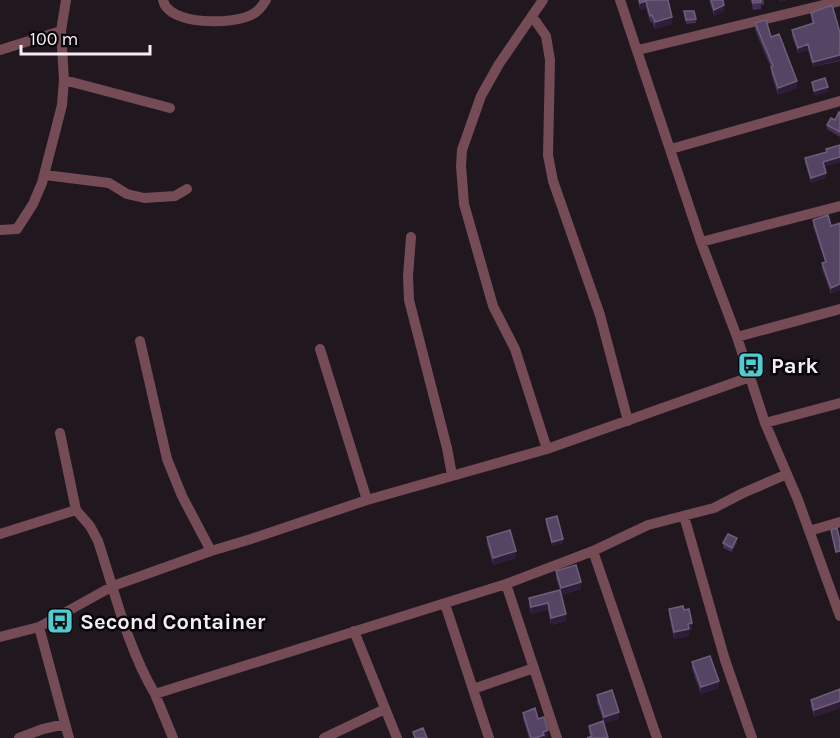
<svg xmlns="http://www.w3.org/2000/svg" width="840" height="738" viewBox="0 0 840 738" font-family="Karla,sans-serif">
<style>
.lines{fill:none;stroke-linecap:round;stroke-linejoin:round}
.minor{stroke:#754b56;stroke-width:10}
.wall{fill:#432f54}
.shaded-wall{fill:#2e1d38}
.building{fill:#564465;stroke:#6f5e7b;stroke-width:1.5}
.labels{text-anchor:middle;stroke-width:5;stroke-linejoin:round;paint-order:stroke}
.poi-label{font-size:22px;font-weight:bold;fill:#f4edf3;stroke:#080508;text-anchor:start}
</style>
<rect width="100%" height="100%" fill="#21181f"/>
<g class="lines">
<path class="minor" d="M163,0C168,26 235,25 253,14C259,11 263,5 266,0
M543,0L499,64L481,96L462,150L461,166L464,204L493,306L515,349L547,449
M620,0L701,242L737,337L765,423L798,500L840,616
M532,16L546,36L550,60L548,155L553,181L600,315L628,421
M0,50L61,31
M638,50L840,1
M64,80L170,108
M671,149L840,101
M45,175L109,183L127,194L144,198L175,196L187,189
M0,230L17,229L33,204L42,183L62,105L64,80L61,31L66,0
M411,237L408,276L409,300L447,448L452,475
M701,242L840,206
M737,337L840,309
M140,341L167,459L182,496L211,551
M320,349L367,500
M765,423L840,403
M60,433L76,510L90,526L98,541C115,592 127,647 155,694L506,584L593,551L648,525L714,508L743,493L787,474
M684,516L725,660L752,738
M809,531L840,522
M0,534L76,510
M593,551L657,738
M506,584L557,738
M445,604L489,738
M39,627L69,738
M354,631L397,738
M0,637L39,627L113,586L211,551L251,539L367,500L547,449L750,377
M473,689L534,668
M155,694L173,738
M19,738L43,729L65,724
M324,738L385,709"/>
</g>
<path class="wall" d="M638,0H668L672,24L655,29L652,22H650L646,8L640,10Z
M709,0H723L724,11L714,16Z
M751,0H764V5H761V9L753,10Z
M684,11L696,19V23L686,24Z
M811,13L840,33V61L813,67L808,50L798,53L792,36V30L812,23Z
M755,23L771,37L797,88L778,95L771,73V68L755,30Z
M840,113V137L827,129V125L835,120Z
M840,145V162L824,166L826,178L811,183L805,163V158L826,152V149Z
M813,220L831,226L840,223V290L831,294L822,269V263L825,262L813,226Z
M546,519L563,543L552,546L546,524Z
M487,537L516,558L493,565L487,544Z
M723,543H737L732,552L723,548Z
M556,571L581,589L561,595L566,621L551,625L548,610L531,614L529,605V598L560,590L556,578Z
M669,609L684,610L692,630H689V636L674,639L669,616Z
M692,662L719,688L701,694L692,669Z
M840,689V708L814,717L811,707V700Z
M597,695L619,719L604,723L597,702Z
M523,713L538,719L548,736L544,738H529L523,719Z
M589,726L608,738L590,737L589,733Z"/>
<path class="shaded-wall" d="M779,0H788L779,2Z
M646,1V8L640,10V3Z
M724,5V11L714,16V10Z
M672,17V24L655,29V22Z
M808,44V50L798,53V48Z
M840,55V60L813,67V62Z
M797,81V88L778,95V88Z
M828,87V92L814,96V91Z
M840,157V162L823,167V162Z
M826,173V178L811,183V178Z
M840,284V290L831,294V288Z
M737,538V543L732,552V548Z
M563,539V543L552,546V542Z
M516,551V558L493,565V558Z
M581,582V589L561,595V588Z
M548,603V610L531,614V607Z
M566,614V621L551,625V618Z
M692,623V630H689V636L674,639V632L688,624Z
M719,681V688L701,694V687Z
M840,701V708L814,717V710Z
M619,712V719L604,723V717Z
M548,730V736L544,738H535L543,732Z"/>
<path class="building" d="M639,0H668L672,17L655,22L652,15L650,16L646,1L640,3Z
M711,0H723L724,5L714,10Z
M752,0H761V2L753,3Z
M832,5L840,33V55L813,62L808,44L798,48L792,30L814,23L811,13Z
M684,11H694L696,19L686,20Z
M766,20L771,37L779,34L797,81L778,88L771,67L773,66L755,23Z
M825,78L828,87L814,91L812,82Z
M839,112L840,113V132L827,125L831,118L835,120Z
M840,145V157L823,162L826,173L811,178L805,158L827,152L826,149Z
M828,215L831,226L840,223V284L831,288L822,263L826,262L813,220Z
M557,516L563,539L552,542L546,519Z
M837,528L840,541V551L836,552L831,530Z
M510,530L516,551L493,558L487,537Z
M728,534L737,538L732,548L723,543Z
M576,565L581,582L561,588L556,571Z
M560,590L566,614L551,618L548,603L531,607L529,598Z
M683,606L684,610L689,609L692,623L688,624L689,629L674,632L669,609Z
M710,656L719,681L701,687L692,662Z
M840,689V701L814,710L811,700Z
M612,690L619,712L604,717L597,695Z
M535,708L538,719L544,717L548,730L543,732L544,735L535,738H531L523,713Z
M603,721L608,738H587L592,736L589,726Z
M423,728L427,738H415L413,732Z"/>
<defs>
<symbol id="bus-square" viewBox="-11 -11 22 22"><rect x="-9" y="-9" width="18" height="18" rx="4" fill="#51ccd2" stroke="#080508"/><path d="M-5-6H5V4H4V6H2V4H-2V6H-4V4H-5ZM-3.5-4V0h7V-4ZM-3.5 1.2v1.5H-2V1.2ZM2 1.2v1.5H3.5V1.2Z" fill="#111"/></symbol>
</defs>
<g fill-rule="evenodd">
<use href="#bus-square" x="736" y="350" width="30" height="30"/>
<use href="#bus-square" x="45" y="606" width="30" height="30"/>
</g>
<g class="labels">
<g class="poi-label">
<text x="771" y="373">Park</text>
<text x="80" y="629">Second Container</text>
</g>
</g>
<path d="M21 45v9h129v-9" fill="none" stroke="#f4edf3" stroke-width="3"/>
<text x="30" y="45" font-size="18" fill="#f4edf3" stroke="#080508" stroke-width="4.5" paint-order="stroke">100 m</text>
</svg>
